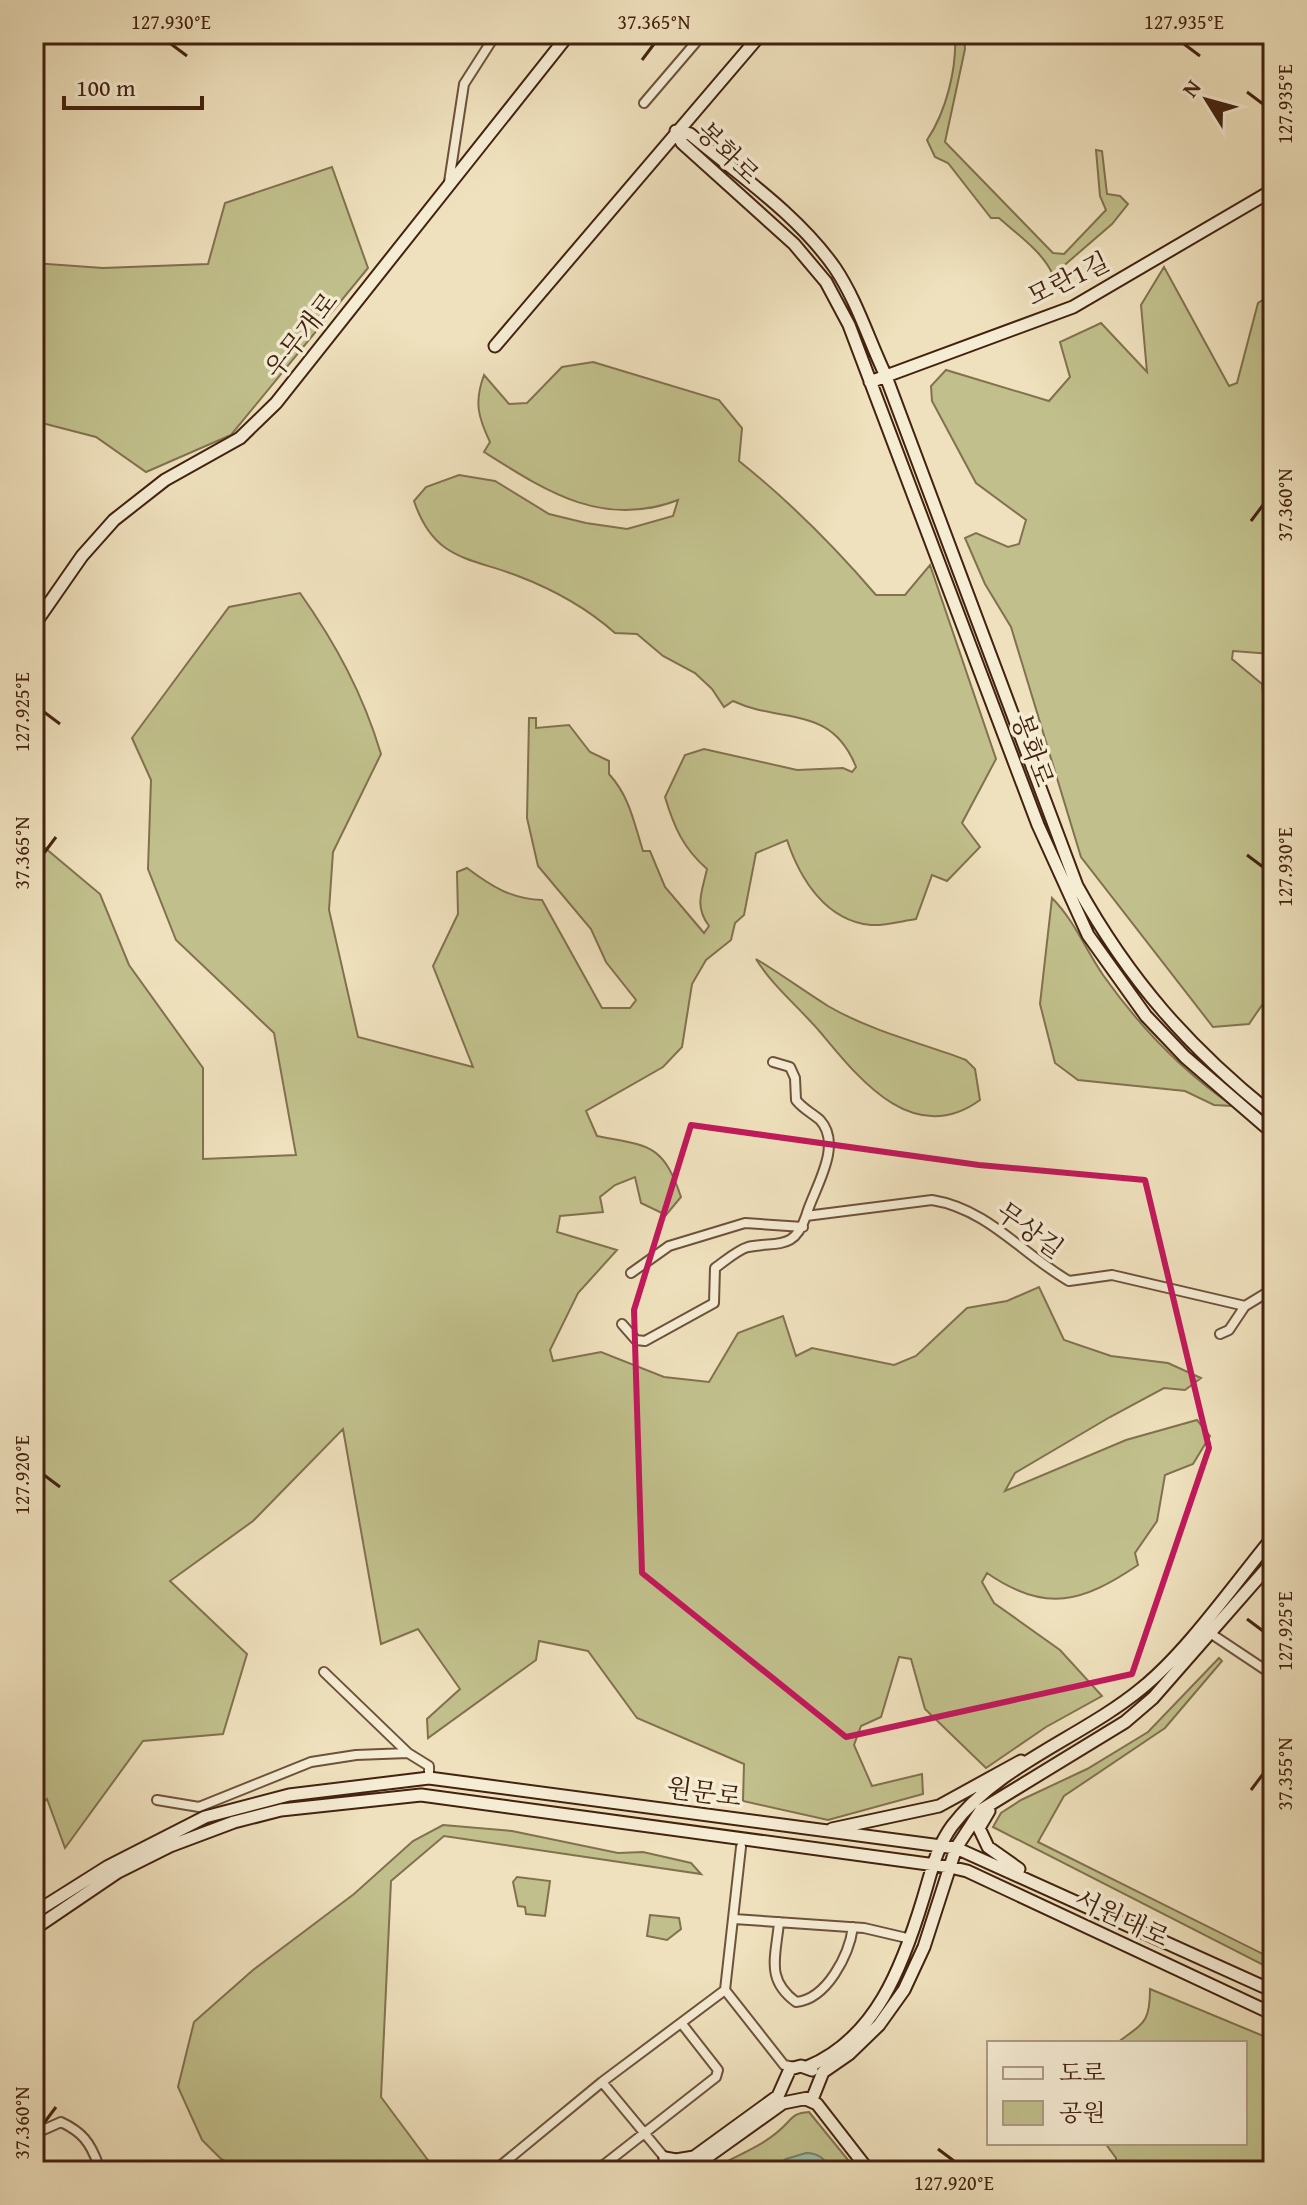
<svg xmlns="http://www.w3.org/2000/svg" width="1307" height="2205" viewBox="0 0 1307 2205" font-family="'Gentium Book Plus','Noto Serif KR',serif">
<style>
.green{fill:#c1c08c;stroke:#82714e;stroke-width:2}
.water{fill:#9bbeab;stroke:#78806d;stroke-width:2}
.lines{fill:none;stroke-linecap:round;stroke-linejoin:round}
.street-casing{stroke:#6e523a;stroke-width:12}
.secondary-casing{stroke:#43220f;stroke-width:15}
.street{stroke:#f5ecd4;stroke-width:8}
.secondary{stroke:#f5ecd4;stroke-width:11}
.marked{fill:none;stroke:#c2185b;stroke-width:6;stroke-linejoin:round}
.ticks{fill:none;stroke:#43220f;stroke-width:3}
.labels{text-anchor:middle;stroke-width:7;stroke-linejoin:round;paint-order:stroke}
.street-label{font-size:26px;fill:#43220f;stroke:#f5ecd4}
.neatline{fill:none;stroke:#43220f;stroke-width:3}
.ticks-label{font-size:20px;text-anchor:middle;fill:#43220f}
</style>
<rect width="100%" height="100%" fill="#efe1bd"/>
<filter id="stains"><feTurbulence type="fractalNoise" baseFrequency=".0025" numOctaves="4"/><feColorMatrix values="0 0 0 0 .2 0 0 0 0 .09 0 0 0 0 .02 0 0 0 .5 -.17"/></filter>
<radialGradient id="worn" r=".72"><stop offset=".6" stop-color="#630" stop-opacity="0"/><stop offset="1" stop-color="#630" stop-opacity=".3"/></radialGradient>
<path class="green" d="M955,34H964L965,49L945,142L1053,253L1064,254L1106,210L1100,196L1096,150L1102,151L1107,194L1120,196L1128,204L1112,224L1053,275C1043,252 1018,235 999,218H991L948,163L935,157L927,140C946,112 957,69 955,34Z
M332,167L368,268L231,435L146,472L96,437L34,421V263L103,268L208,264L225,203Z
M1164,267L1229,386L1237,383L1258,303L1273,294V654L1233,651L1232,659L1262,684L1266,717L1273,725V989L1249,1024L1213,1027L1081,857L1011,627L985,584L965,538L976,533L1008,547L1019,544L1026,520L976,483L932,401L931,386L946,370L1049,401L1070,377L1060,342L1101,323L1147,372L1141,305Z
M593,362L719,400L742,428L739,461C789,501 834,546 876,595H905L930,565L996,759L962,823L980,847L947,881L932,875L916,919C902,921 885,926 871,925C826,921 800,879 787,840L756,853L744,915L735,923L731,940L706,960L692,984L682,1047L663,1067L586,1111L597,1136C648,1146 663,1143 681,1197L666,1215L641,1203L635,1177L615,1185L600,1197L603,1212L560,1216L557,1232L617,1250L578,1293L550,1350L553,1361L601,1352L664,1377L709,1382L738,1333L783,1316L796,1356L812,1348L894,1365L916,1356L967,1308L1007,1301L1039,1287L1064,1340L1111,1356L1168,1363L1201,1378L1185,1390L1164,1388L1110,1417L1015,1473L1005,1491L1126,1440L1197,1420L1210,1436L1193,1464L1165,1475L1157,1521L1135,1553L1138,1565C1083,1602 1046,1614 987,1573L982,1582L994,1603L1060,1650L1102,1696L1046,1727L986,1768L925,1709L911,1659L899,1657L881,1717L861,1726L854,1745L872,1786L922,1774L923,1794L828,1820L743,1801L744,1764L637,1718L588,1651L539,1641L536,1660L428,1738L427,1719L460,1689L418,1629L381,1644L343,1429L253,1521L170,1581L247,1654L223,1734L143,1741L65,1848L47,1799L34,1810V849L39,843L100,894L129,965L203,1068V1159L296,1155L274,1033L176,940L148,869L151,780L132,738L229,607L300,593C336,644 363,694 381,754L333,852L329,910L358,1037L473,1067L433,966L458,914L457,872L467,868C491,886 511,899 542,900L602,1008H630L636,1000L606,962L591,929L538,866L527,818L529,718H536V728L569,725L590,752L609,761V774C630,797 634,823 643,851H650L665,887L704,933L709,926C694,906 702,892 707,869C683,848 674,827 665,797L685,755L704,749L797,770L843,768L852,772L856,767C831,704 782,724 733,701L724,707L712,689L695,673L663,656L637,634L615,633C588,609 552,589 518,576C468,557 434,560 414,501L426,487L459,475L495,481L549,514L586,523L627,529L673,516L678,500C603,529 546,491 484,452L490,442C478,417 474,402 484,375L509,404L527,403L562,367Z
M1052,898C1074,920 1086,950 1103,975C1139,1026 1182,1071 1233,1106L1214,1105L1185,1091L1078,1080L1055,1063L1040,1004Z
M756,959C781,974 804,991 828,1006C871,1031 921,1043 966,1060L975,1069L980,1100C914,1148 860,1080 821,1033C799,1007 774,988 756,959Z
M1219,1658L1222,1661L1165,1728L1064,1796L1038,1842L1273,1959V1970L993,1827L1001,1813L1021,1800L1087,1769L1148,1732Z
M443,1825L512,1831L618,1853L643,1852L691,1863L701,1874L444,1836L391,1881L381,2097L436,2171H246L221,2159L202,2140L178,2087L194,2022L253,1970L354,1894L413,1841Z
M517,1877L550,1881L545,1916L526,1914L525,1907L518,1906L513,1882Z
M650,1915L679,1918L681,1929L667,1940L647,1936Z
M1150,1989L1273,2040V2171H1116V2158L1105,2143H1245V2043H1117C1143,2023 1150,2024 1150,1989Z
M809,2112L857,2171H709C735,2155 765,2147 787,2123C794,2115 797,2113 809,2112Z"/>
<path class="water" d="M806,2153C818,2153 827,2159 829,2171H768L786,2159Z"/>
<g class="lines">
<defs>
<path id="street" d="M644,103L703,34
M449,182L464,84L496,34
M773,1062L790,1067L795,1078L796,1100C803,1109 812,1113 820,1120C844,1146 813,1190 806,1216
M631,1273L669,1246L745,1223L803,1227
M622,1324L636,1340L645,1341L714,1303L715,1268C724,1262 737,1250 748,1247C778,1241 794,1251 806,1216L932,1200C988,1209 1022,1254 1069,1281L1112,1275L1245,1306L1273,1289
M1220,1334L1229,1330L1245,1306
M1210,1633L1273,1675
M324,1672L408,1753
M157,1800L199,1807L311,1762L356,1755L408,1753L429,1766V1778
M734,1919L864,1928L911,1939
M779,1922C776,1957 765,1979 796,2002C827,1999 849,1955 853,1927
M725,1990L784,2065L795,2067
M602,2082L665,2158
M34,2134L61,2122C82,2132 90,2142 98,2164L112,2171
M129,2171L153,2168L162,2171
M494,2171L602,2082L725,1990L741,1847
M596,2171L716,2077L718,2070L682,2024"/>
<path id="secondary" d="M676,131L682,143L794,244L826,282L849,325L1038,825L1088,935L1146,1016L1185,1057L1273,1133
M676,131L690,134C739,175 798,215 835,268C857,301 868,338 885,374L1077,886C1129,980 1189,1048 1273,1115
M495,346L761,34
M870,382L1073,307L1273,190
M34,625L82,556L114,520L165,480L240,438L276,403L569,34
M989,1811L979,1828L988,1847L1019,1869
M832,1829L939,1806L1021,1761
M34,1913L107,1867L205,1817L289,1795L429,1778L956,1848L1273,1991
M34,1929L118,1872L170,1846L234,1822L281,1810L421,1795L950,1867L967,1871L1273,2014
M807,2067C876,2039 903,1965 923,1899C931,1873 936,1848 952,1826C999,1764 1083,1737 1142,1688C1187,1652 1235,1583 1273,1537
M808,2100L817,2104L869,2171
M665,2171V2158L676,2160L694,2157L778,2096L790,2069L801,2066L812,2070
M694,2171L699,2163L783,2103L813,2097L823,2072L849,2054L879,2025L904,1990L924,1947L956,1848L981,1810L1125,1722L1153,1698L1273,1561"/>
</defs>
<use href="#street" class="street-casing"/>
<use href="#secondary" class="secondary-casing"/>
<use href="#street" class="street"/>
<use href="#secondary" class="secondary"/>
</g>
<path class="marked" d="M691,1125L979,1165L1145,1180L1209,1448L1132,1674L846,1737L642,1573L634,1310Z"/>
<path class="ticks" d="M171,44L187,56M1184,44L1200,56M642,60L654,44M1247,92L1263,104M1251,521L1263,505M44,712L60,724M44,853L56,837M1247,855L1263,867M44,1475L60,1487M1247,1619L1263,1631M1251,1790L1263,1774M44,2123L56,2107M938,2149L954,2161"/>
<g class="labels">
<g class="street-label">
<text transform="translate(728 153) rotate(44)" y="9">봉화로</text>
<text transform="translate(1068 279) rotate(-26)" y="9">모란1길</text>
<text transform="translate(301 335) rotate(-52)" y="9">우무개로</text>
<text transform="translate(1033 750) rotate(70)" y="9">봉화로</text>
<text transform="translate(1030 1230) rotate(36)" y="9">무상길</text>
<text transform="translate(704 1792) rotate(8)" y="9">원문로</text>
<text transform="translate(1122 1918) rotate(25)" y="9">서원대로</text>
</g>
</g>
<rect width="1307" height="2205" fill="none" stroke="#efe1bd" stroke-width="88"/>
<rect x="987" y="2041" width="260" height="104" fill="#f5ecd4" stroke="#ae9b85" stroke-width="2"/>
<rect x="1003" y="2067" width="40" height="12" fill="#f5ecd4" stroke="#ae9b85" stroke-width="2"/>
<text x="1059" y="2081" font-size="24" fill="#43220f">도로</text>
<rect x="1003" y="2101" width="40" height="24" fill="#c1c08c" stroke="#ae9b85" stroke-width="2"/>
<text x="1059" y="2121" font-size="24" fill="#43220f">공원</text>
<g transform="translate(1207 100) rotate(307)" stroke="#f5ecd4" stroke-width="6" paint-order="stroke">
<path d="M0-6L14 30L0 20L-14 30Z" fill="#43220f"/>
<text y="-12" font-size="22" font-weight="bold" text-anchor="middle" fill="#43220f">N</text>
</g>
<path d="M64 96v12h138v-12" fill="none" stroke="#43220f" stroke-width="4"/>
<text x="76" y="96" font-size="24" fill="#43220f" stroke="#f5ecd4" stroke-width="6" paint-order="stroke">100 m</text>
<rect x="44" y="44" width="1219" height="2117" class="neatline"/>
<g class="ticks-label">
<text x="171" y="29">127.930°E</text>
<text x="654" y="29">37.365°N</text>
<text x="1184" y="29">127.935°E</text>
<text transform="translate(1285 104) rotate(-90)" y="7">127.935°E</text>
<text transform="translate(1285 505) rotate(-90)" y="7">37.360°N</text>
<text transform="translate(22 712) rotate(-90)" y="7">127.925°E</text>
<text transform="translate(22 853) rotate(-90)" y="7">37.365°N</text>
<text transform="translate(1285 867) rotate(-90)" y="7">127.930°E</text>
<text transform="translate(22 1475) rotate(-90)" y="7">127.920°E</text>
<text transform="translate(1285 1631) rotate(-90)" y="7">127.925°E</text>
<text transform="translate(1285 1774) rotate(-90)" y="7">37.355°N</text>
<text transform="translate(22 2123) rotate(-90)" y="7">37.360°N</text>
<text x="954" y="2190">127.920°E</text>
</g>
<rect width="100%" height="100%" filter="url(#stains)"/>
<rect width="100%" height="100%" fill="url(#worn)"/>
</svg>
